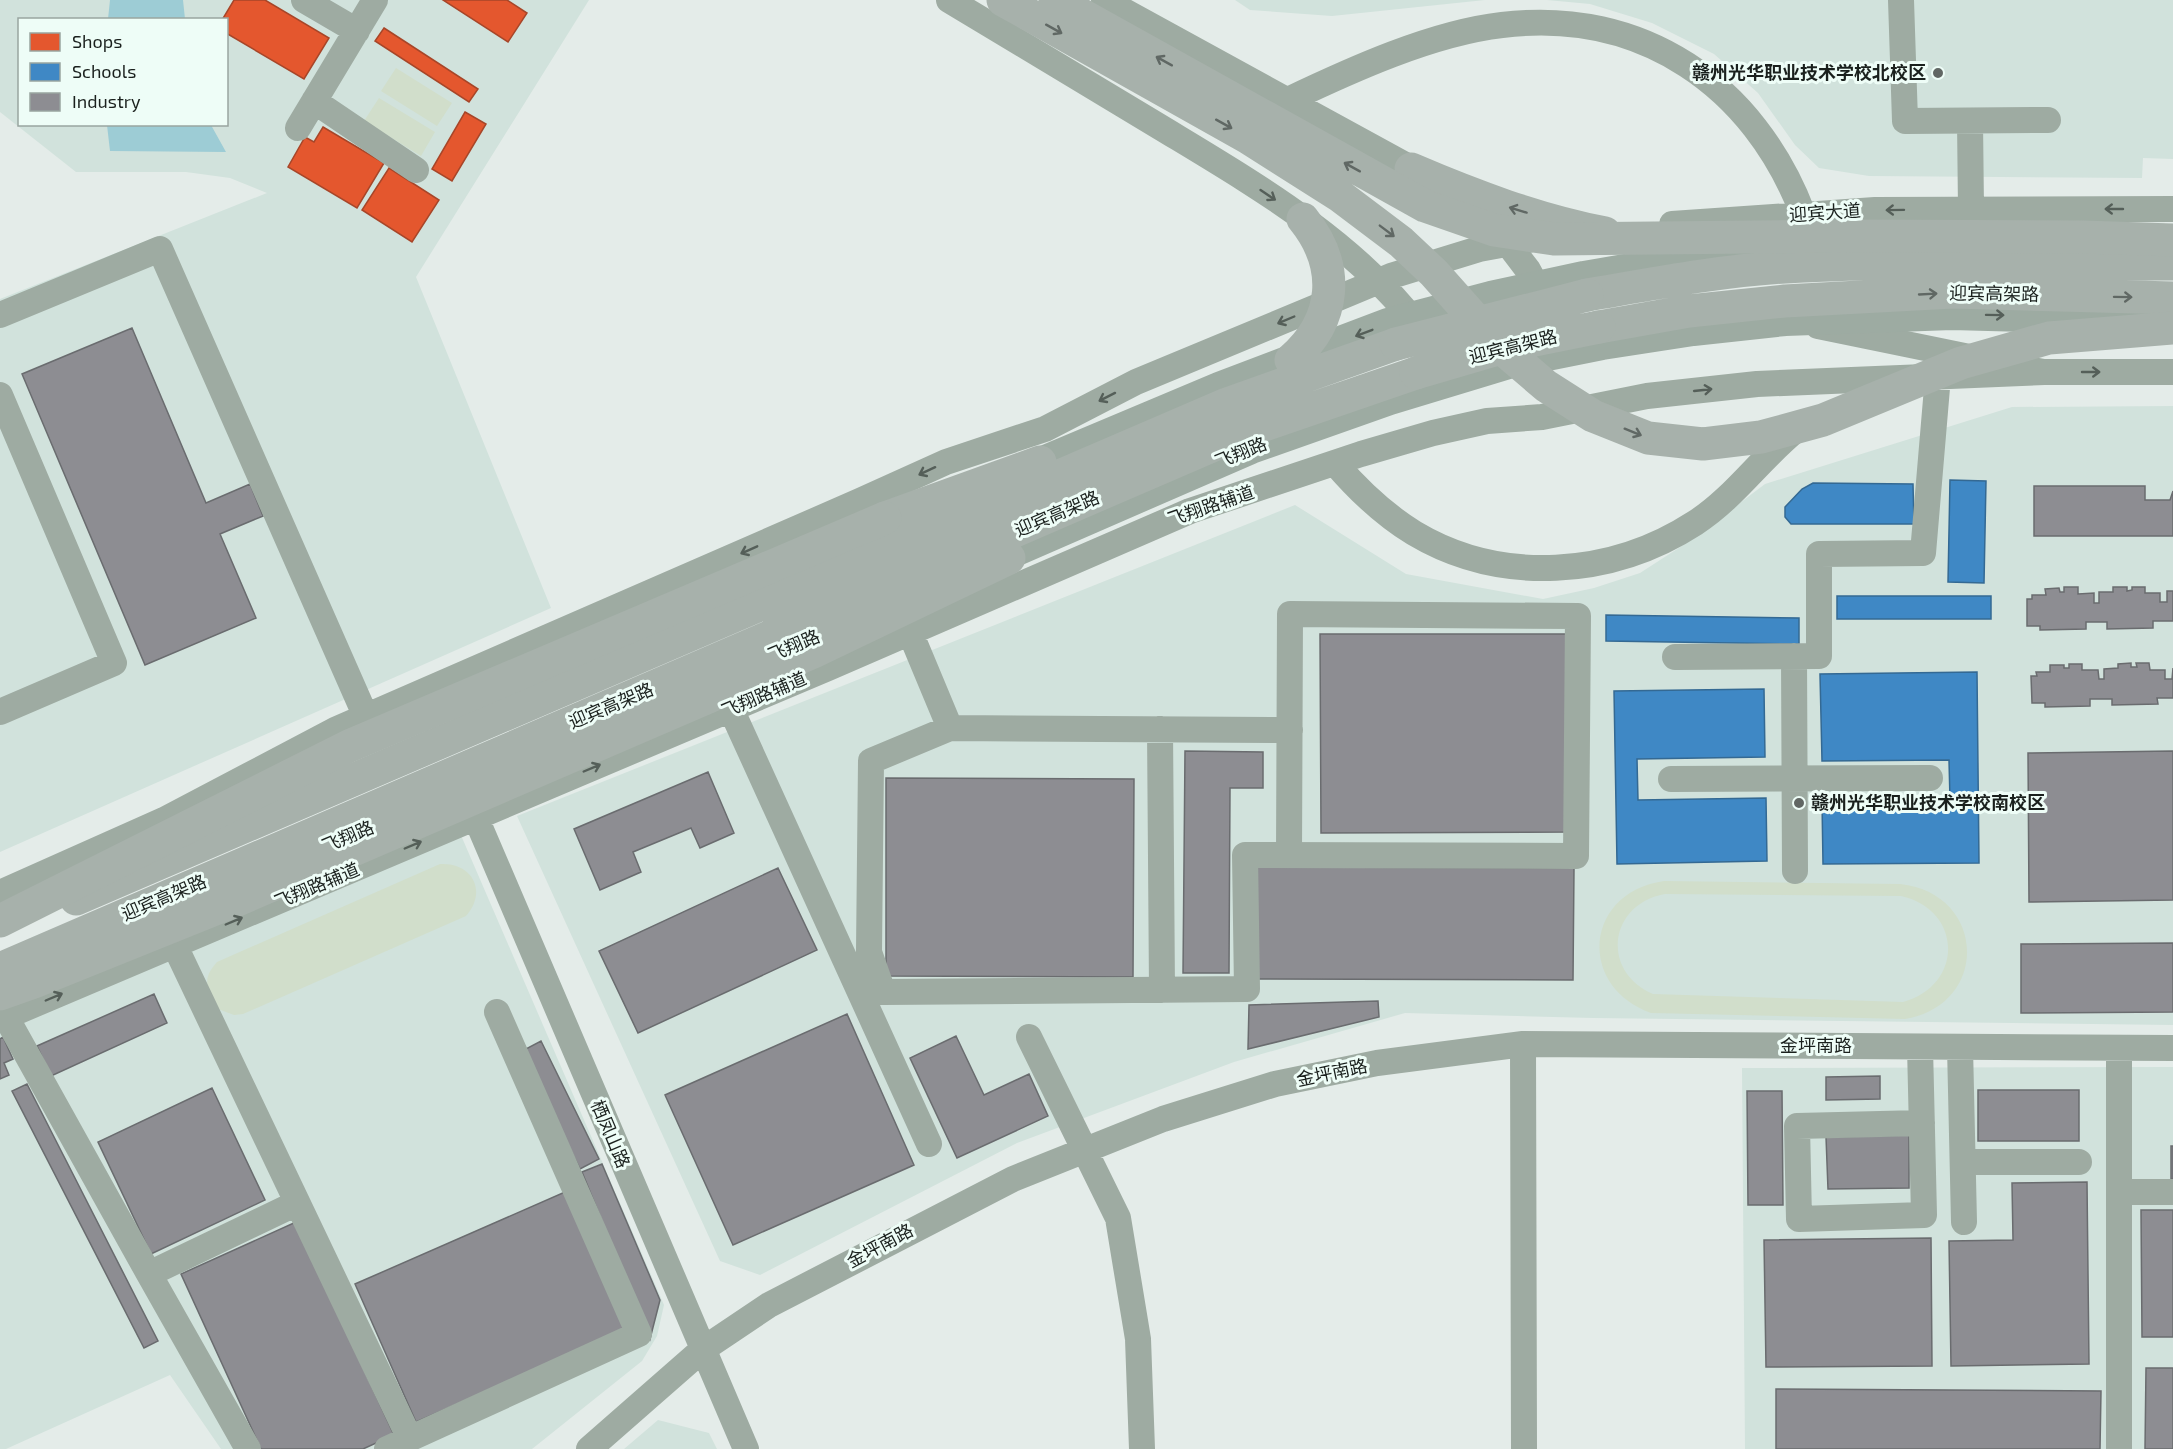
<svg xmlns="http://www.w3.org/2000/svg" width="2173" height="1449" viewBox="0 0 2173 1449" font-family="'Exo 2','Noto Sans SC',sans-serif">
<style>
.built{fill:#d1e2dc;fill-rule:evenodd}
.green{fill:#d1decb;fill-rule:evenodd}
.water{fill:#9dccd5}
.shops{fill:#e4572e;stroke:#a74629;stroke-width:1.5}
.schools{fill:#3f88c5;stroke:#346993;stroke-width:1.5}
.industry{fill:#8d8d92;stroke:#6a6c6f;stroke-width:1.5}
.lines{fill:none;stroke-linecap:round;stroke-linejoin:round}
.minor{stroke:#9eaba2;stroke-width:26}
.major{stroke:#9daba2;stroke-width:32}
.highway{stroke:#a7b1ab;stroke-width:33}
.highway-bridge{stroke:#a7b1ab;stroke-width:33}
.oneway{stroke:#606864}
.oneway2{stroke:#555f59}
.poi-dot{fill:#616764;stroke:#eefdf7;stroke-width:2}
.labels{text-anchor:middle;stroke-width:6;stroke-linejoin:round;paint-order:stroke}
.poi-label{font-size:18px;font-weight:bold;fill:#1a201d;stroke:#eefdf7;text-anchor:end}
.street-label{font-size:18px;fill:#1a201d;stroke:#eefdf7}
</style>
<rect width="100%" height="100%" fill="#e4ece9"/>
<path class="built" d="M0,0H589L416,277L551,608L0,852V299L267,193L230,178L186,172H76L0,112ZM20,20H226V124H20Z
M1235,0H1485L1332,16L1250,10Z
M1547,0H2173V159L2143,158L2142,178L1869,176L1819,168L1795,145L1758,93L1714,54L1652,23L1590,4Z
M2173,406V1025L1593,1018L1405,1013L1234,1062L1017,1143L760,1275L720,1261L517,816L1295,505L1406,574L1543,599L1594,588L1640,573L1691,540L1765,484L2012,407Z
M460,833L664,1305L657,1336L642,1361L532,1449H221L170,1375L6,1449H0V1032Z
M2173,1067V1449H1745L1742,1068Z
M658,1420L709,1433L717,1449H624Z"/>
<path class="green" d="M396,68L452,103L437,126L381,91Z
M379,98L435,132L421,156L364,121Z
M440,864C472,862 488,891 466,916L243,1014L234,1015L218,1009C208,989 200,981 217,962Z
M1664,881L1900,884C1986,893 1991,1004 1905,1019L1651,1013C1576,986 1585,892 1664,881ZM1665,894L1901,896C1963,910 1964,985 1903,1002L1653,994C1600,971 1609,904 1665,894Z"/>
<path class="water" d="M110,0H183L185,19H108Z
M107,125H211L226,152L110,151Z"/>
<path class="shops" d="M234,0H265L329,38L304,79L226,33V20H222Z
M443,0H507L527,13L508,42Z
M384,28L478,89L469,102L375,41Z
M465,112L486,124L452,181L432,169Z
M323,127L384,163L357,208L288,167L305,137L314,142Z
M389,168L439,200L412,242L362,210Z"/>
<path class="schools" d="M1950,480L1986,481L1984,583L1948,582Z
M1813,483L1913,484L1914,524H1791L1785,517V507L1802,489Z
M1837,596H1991V619H1837Z
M1606,615L1799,618V644L1606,641Z
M1977,672L1979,863L1823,864L1822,801L1950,800L1949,760L1822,761L1820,674Z
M1764,689L1765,757L1637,759L1638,800L1766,798L1767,861L1617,864L1614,691Z"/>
<path class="industry" d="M132,328L206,503L250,484L263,516L220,534L256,618L145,665L22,374Z
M2034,486H2145V500H2170L2173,491V536H2034Z
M2064,587H2078V594L2094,593V603H2099V592H2113V587H2127V591L2132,590V587H2145V593H2160V602H2167V591H2173V621H2153V628L2107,629V622H2086V629L2040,630V626H2027V599H2032V595H2046L2045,589L2059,588L2060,592H2064Z
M1320,634H1567L1568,832L1321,833Z
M2131,663V667H2137L2136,663H2149L2150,670H2165V679H2172L2173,668V698H2157L2158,704L2112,705V699H2090V706L2045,707V703H2032L2031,676H2037L2036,672H2050V665H2064V668H2069V664H2082V670H2098L2099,679H2104V669L2118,668V664Z
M1185,751L1263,752V788H1230L1229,973H1183Z
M2173,751V900L2029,902L2028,753Z
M708,772L734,833L700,848L691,828L633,852L641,872L600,890L574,829Z
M886,778L1134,779L1133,977L886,976Z
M1255,867L1574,868L1573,980L1255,979Z
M778,868L817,950L638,1033L599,951Z
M2173,943V1012L2021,1013V944Z
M154,994L167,1023L51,1076L37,1046Z
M1378,1001L1379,1017L1248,1049L1249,1005Z
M847,1014L914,1165L733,1245L665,1095Z
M956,1036L984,1095L1029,1074L1048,1116L957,1158L910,1058Z
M3,1037L13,1059L4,1063L9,1075L0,1079V1039Z
M541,1041L599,1159L580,1169L522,1051Z
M1880,1076V1099L1826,1100V1077Z
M27,1084L158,1341L144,1348L12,1091Z
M212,1088L265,1200L151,1254L98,1142Z
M1978,1090H2079V1141H1978Z
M1747,1091H1782L1783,1205H1748Z
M1909,1135V1188L1828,1189L1826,1137Z
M2171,1146H2173V1179H2171Z
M602,1164L660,1300L650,1339L582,1172Z
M2087,1182L2089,1364L1951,1366L1949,1241L2013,1240L2012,1183Z
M565,1192L627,1330L416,1422L355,1284Z
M2141,1210H2173V1337H2142Z
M296,1222L394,1435L363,1449H261L181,1274Z
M1931,1238L1932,1366L1766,1367L1764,1240Z
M2146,1368H2173V1449H2145Z
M1776,1389L2101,1391L2100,1449H1776Z"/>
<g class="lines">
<path class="minor" d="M304,0L357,31
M949,0C1020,42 1090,85 1160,127C1254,184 1354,241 1421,330
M1104,0L1427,177
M1901,0L1905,121L2048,120
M1288,100C1351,70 1432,33 1502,25C1642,8 1754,85 1803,214
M314,101L416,170
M1970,121L1971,209
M298,128L375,0
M1672,224L1875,210L2173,209
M1499,232L1528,270L1546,303
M0,315L160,249L366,717
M1818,326L1979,359
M2027,369L2044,372H2173
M0,395L114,663L0,712
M1335,463C1358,490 1383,514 1414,533C1501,585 1612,577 1695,523C1734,498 1760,459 1796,430
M910,632L950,728
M1794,656L1795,871
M1675,657L1819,656V554L1923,553L1938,376
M731,709L929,1144
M1160,729L1162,990
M1671,779L1930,778
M476,818L746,1449
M1289,855L1290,614L1578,616L1576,856L1245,855L1247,989L883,992L869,952L871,761L950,728L1290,730
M0,893L164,820L335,730L860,501L946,462L1045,429L1136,382L1391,276L1479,249L1528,240
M175,946L410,1439
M6,1017L149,1274L248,1449
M0,1019L828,668L1190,511L1361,454L1433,433L1487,421L1542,417L1647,396L1757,384L2044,372
M1029,1037L1118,1218L1138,1339L1142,1449
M1523,1044L1524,1449
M1920,1047L1924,1215L1799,1219L1797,1126L1922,1123
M1960,1047L1964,1222
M2119,1049V1449
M1963,1162H2079
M2119,1192H2173
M149,1274L297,1203
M387,1449L639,1334L497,1012
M589,1449L702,1350L769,1305L1013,1179L1163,1119L1275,1084L1377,1063L1523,1044L2173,1048"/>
<path class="major" d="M1017,473L1219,388L1388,324L1491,297L1584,277L1683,260L1782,249
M982,565L1251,448L1390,399L1512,362L1602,344L1693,330L1785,320L1952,314L2136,319"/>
<path class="highway" d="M1411,169C1474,196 1538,220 1605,233
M1587,295C1652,284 1719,271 1785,267C1914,260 2044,263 2173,264
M1599,327L1689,311L1785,301L1953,292L2173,298
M1291,360C1337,320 1341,266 1303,219
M885,518L1040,462
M76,899L1227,404L1396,344
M0,969L1244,432L1416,373
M0,994L34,982L235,901L813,652L1009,558"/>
<path class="highway-bridge" d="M1003,0L1247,137L1340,196L1401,242L1434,273L1498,345L1546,386L1593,416L1648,438L1703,444L1761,437L1823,420L1961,363L2049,338L2173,328
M1055,0L1425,206L1494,230L1554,239L1843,236L2083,237L2173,240
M1396,344L1587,295
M1416,373L1515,344L1599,327
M0,921L349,746L885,518"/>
</g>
<defs><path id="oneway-shaft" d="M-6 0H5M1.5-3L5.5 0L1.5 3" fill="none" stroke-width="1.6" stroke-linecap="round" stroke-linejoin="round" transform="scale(1.5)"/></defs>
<g class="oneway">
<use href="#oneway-shaft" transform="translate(1054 29) rotate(29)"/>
<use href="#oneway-shaft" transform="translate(1164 61) rotate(-151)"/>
<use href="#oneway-shaft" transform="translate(1224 124) rotate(29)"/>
<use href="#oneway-shaft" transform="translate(1352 167) rotate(-151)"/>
<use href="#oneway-shaft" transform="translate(1518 210) rotate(-163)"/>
<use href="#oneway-shaft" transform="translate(1387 231) rotate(37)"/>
<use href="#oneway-shaft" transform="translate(1928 294) rotate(-3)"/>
<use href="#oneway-shaft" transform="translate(2123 297) rotate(1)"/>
<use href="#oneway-shaft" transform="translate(1633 432) rotate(22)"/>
</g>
<g class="oneway2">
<use href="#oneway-shaft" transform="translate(1268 195) rotate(34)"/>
<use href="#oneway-shaft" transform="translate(2114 209) rotate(180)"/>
<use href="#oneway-shaft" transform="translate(1895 210) rotate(179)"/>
<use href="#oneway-shaft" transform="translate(1995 315) rotate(1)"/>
<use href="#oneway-shaft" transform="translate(1286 320) rotate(157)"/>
<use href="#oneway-shaft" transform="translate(1364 333) rotate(159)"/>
<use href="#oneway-shaft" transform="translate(2091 372)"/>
<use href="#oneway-shaft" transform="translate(1703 390) rotate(-6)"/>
<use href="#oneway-shaft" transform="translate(1107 397) rotate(153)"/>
<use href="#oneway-shaft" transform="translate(927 471) rotate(155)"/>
<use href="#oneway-shaft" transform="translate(749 550) rotate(156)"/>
<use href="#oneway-shaft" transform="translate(592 768) rotate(-23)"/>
<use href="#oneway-shaft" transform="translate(413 845) rotate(-23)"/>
<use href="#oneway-shaft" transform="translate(234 921) rotate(-23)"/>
<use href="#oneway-shaft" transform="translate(54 997) rotate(-23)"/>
</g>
<g class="poi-dot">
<circle cx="1938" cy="73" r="6"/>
<circle cx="1799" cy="803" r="6"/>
</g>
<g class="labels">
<g class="poi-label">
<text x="1926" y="79">赣州光华职业技术学校北校区</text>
<text x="1811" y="809" text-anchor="start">赣州光华职业技术学校南校区</text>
</g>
<g class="street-label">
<text transform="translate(1825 213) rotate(-4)" y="6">迎宾大道</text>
<text transform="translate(1994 294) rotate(1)" y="6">迎宾高架路</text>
<text transform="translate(1513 347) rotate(-14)" y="6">迎宾高架路</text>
<text transform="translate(1241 453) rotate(-22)" y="6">飞翔路</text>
<text transform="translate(1211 506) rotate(-19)" y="6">飞翔路辅道</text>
<text transform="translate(1057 514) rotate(-23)" y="6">迎宾高架路</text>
<text transform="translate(794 646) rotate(-23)" y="6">飞翔路</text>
<text transform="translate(764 695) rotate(-23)" y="6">飞翔路辅道</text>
<text transform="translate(611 706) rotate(-23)" y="6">迎宾高架路</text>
<text transform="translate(348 837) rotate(-23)" y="6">飞翔路</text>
<text transform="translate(317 886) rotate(-23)" y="6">飞翔路辅道</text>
<text transform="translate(164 898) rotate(-23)" y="6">迎宾高架路</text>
<text x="1816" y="1052">金坪南路</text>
<text transform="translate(1332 1073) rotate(-12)" y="6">金坪南路</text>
<text transform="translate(610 1134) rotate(67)" y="6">栖凤山路</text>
<text transform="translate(880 1246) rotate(-28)" y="6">金坪南路</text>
</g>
</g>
<rect x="18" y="18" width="210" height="108" fill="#eefdf7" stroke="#99a5a0" stroke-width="1.5"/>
<rect x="30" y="33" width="30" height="18" fill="#e4572e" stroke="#99a5a0" stroke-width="1.5"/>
<text x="72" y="48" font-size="18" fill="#1a201d">Shops</text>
<rect x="30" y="63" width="30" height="18" fill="#3f88c5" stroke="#99a5a0" stroke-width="1.5"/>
<text x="72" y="78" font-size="18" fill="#1a201d">Schools</text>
<rect x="30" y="93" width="30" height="18" fill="#8d8d92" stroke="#99a5a0" stroke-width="1.5"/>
<text x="72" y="108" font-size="18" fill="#1a201d">Industry</text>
</svg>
